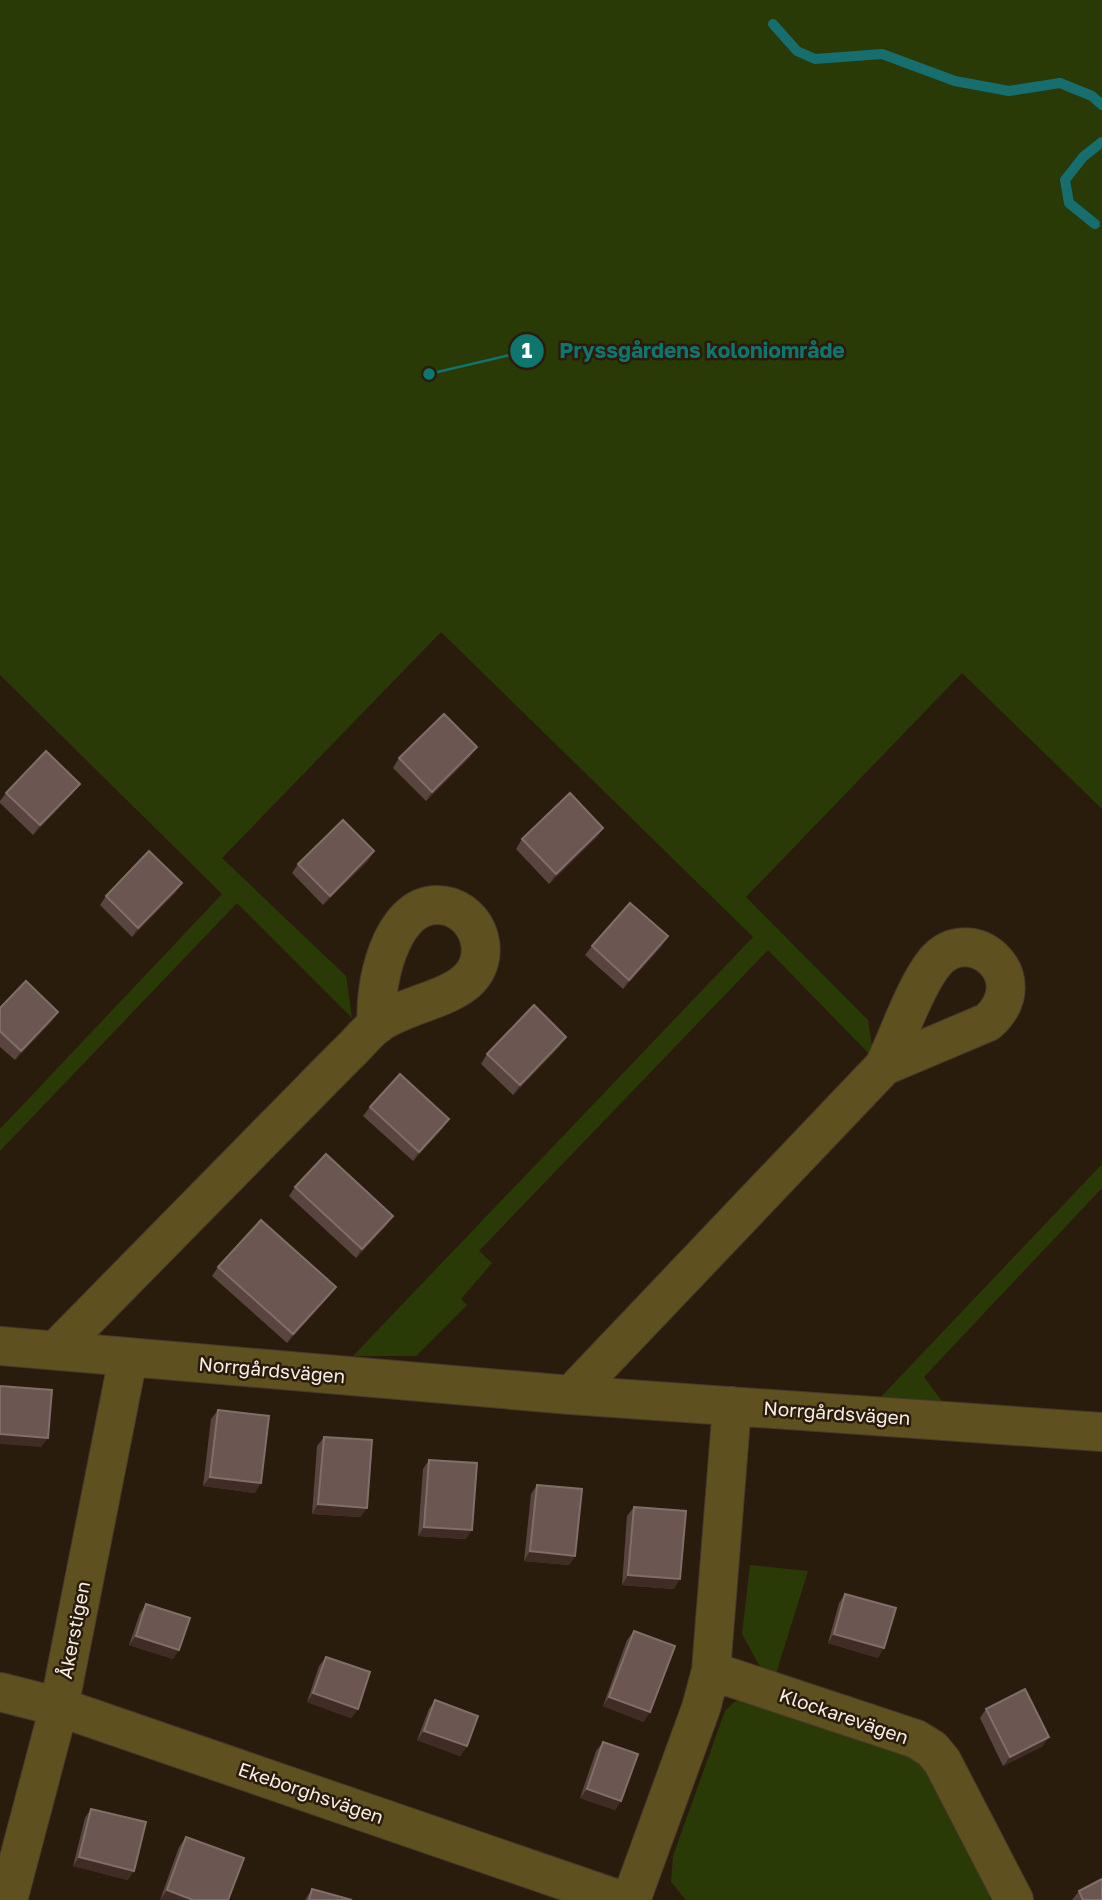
<svg xmlns="http://www.w3.org/2000/svg" width="1102" height="1900" viewBox="0 0 1102 1900" font-family="'Golos Text',sans-serif">
<style>
.green{fill:#293a07}
.lines{fill:none;stroke-linecap:round;stroke-linejoin:round}
.stream{stroke:#176e6e;stroke-width:10}
.minor-casing{stroke:#47392b;stroke-width:40}
.minor{stroke:#5f501f;stroke-width:38}
.wall{fill:#5a4440}
.shaded-wall{fill:#402c24}
.building{fill:#6b5652;stroke:#816e69;stroke-width:2}
.labels{text-anchor:middle;stroke-width:5;stroke-linejoin:round;paint-order:stroke}
.street-label{font-size:19px;fill:#f8eee4;stroke:#2a1c0d}
.leader{fill:none;stroke:#0f766e;stroke-width:2.5}
.callout-dot{fill:#0f766e;stroke:#2a1c0d;stroke-width:2.5}
.mark-label{font-size:21px;text-anchor:middle;font-weight:bold;fill:#fff}
.callout-label{font-size:21px;text-anchor:middle;font-weight:bold;fill:#0f766e;stroke:#2a1c0d;stroke-width:5;stroke-linejoin:round;paint-order:stroke}
</style>
<rect width="100%" height="100%" fill="#2a1c0d"/>
<path class="green" d="M0,0H1102V809L962,673L746,897L868,1020L874,1059L768,950L479,1251L492,1263L461,1299L467,1305L416,1356H353L753,937L441,632L222,858L346,976L352,1018L237,903L0,1151V1129L222,894L0,675Z
M1102,1164V1188L924,1377L944,1404L879,1399Z
M750,1565L808,1571L775,1677L763,1672L742,1634Z
M754,1698L909,1752L930,1773L997,1900H686L671,1882L673,1856L725,1711L734,1702Z"/>
<g class="lines">
<path class="stream" d="M773,24L797,51L815,59L882,54L955,81L1009,91L1060,83L1092,96L1102,105
M1095,224L1069,203L1065,180L1083,157L1102,142"/>
<defs>
<path id="minor" d="M0,1346L571,1395L1102,1432
M56,1350C129,1275 202,1201 275,1127C299,1103 322,1079 346,1055C356,1046 365,1034 376,1025C402,1005 450,1000 470,978C488,958 482,928 462,913C455,908 446,905 437,905C390,905 373,988 377,1025
M571,1395L884,1066L988,1022C1038,977 970,919 934,963C915,987 898,1037 884,1066
M711,1671L916,1739L932,1749L942,1761L1014,1900
M0,1692L59,1707L620,1900
M8,1900L59,1707L128,1358
M631,1900L701,1708L711,1671L732,1406"/>
</defs>
<use href="#minor" class="minor-casing"/>
<use href="#minor" class="minor"/>
</g>
<path class="wall" d="M470,757L426,801L393,768L399,758Z
M6,793H73L33,835L0,803V801Z
M603,828L597,837L549,884L516,849L522,839Z
M368,861L323,905L292,873L298,864Z
M176,892L132,937L100,905L106,896Z
M592,946H662L623,989L585,955Z
M0,1008L52,1021L15,1060L0,1047Z
M560,1046L513,1095L481,1064L487,1054Z
M370,1107L449,1119L443,1128L413,1161L363,1116Z
M295,1187L393,1216L386,1226L356,1258L289,1196Z
M218,1267L329,1296L287,1343L212,1276Z
M218,1410L255,1493L203,1486L211,1419Z
M324,1437L367,1508L360,1517L312,1514L317,1446Z
M429,1460L466,1539L418,1536L423,1469Z
M537,1485L575,1556L569,1565L524,1561L531,1494Z
M634,1507L674,1589L622,1585L627,1516Z
M845,1594L878,1658L828,1643L839,1603Z
M146,1604L173,1659L129,1645L140,1613Z
M634,1631L644,1722L603,1706L627,1640Z
M326,1657L358,1709L351,1718L307,1702L319,1666Z
M435,1700L467,1746L460,1756L417,1740L429,1709Z
M986,1709L1043,1746L1003,1766L980,1718Z
M603,1742L621,1801L615,1810L580,1798L596,1751Z
M91,1809L128,1880L73,1866L85,1818Z
M186,1837L228,1900H160L179,1847Z
M312,1889L352,1900H305Z
M1079,1891L1102,1900H1072Z"/>
<path class="shaded-wall" d="M477,747L470,757L426,801L432,792Z
M80,784L73,793L33,835L40,825Z
M603,828L597,837L549,884L556,874Z
M374,851L368,861L323,905L330,896Z
M182,883L176,892L132,937L138,928Z
M668,936L662,946L623,989L629,980Z
M58,1012L52,1021L15,1060L21,1051Z
M566,1037L560,1046L513,1095L520,1085Z
M449,1119L443,1128L413,1161L419,1152Z
M393,1216L386,1226L356,1258L362,1249Z
M336,1287L329,1296L287,1343L293,1334Z
M0,1434L48,1438L41,1447L0,1444Z
M210,1477L261,1483L255,1493L203,1486Z
M318,1504L367,1508L360,1517L312,1514Z
M424,1527L472,1530L466,1539L418,1536Z
M530,1551L575,1556L569,1565L524,1561Z
M628,1575L680,1579L674,1589L622,1585Z
M834,1634L884,1648L878,1658L828,1643Z
M136,1636L179,1650L173,1659L129,1645Z
M313,1693L358,1709L351,1718L307,1702Z
M609,1697L650,1712L644,1722L603,1706Z
M424,1731L467,1746L460,1756L417,1740Z
M1049,1737L1043,1746L1003,1766L1010,1757Z
M587,1789L621,1801L615,1810L580,1798Z
M79,1857L134,1871L128,1880L73,1866Z
M167,1890L193,1900H160Z"/>
<path class="building" d="M444,714L477,747L432,792L399,758Z
M46,751L80,784L40,825L6,793Z
M570,793L603,828L556,874L522,839Z
M343,820L374,851L330,896L298,864Z
M149,851L182,883L138,928L106,896Z
M630,903L668,936L629,980L592,946Z
M26,981L58,1012L21,1051L0,1031V1008Z
M534,1005L566,1037L520,1085L487,1054Z
M400,1074L449,1119L419,1152L370,1107Z
M326,1154L393,1216L362,1249L295,1187Z
M261,1220L336,1287L293,1334L218,1267Z
M0,1386L52,1390L48,1438L0,1434Z
M218,1410L269,1416L261,1483L210,1477Z
M324,1437L372,1440L367,1508L318,1504Z
M429,1460L477,1463L472,1530L424,1527Z
M537,1485L582,1489L575,1556L530,1551Z
M634,1507L686,1511L680,1579L628,1575Z
M845,1594L896,1608L884,1648L834,1634Z
M146,1604L190,1618L179,1650L136,1636Z
M634,1631L675,1646L650,1712L609,1697Z
M326,1657L370,1672L358,1709L313,1693Z
M1025,1689L1049,1737L1010,1757L986,1709Z
M435,1700L478,1716L467,1746L424,1731Z
M603,1742L638,1754L621,1801L587,1789Z
M91,1809L146,1822L134,1871L79,1857Z
M186,1837L244,1858L228,1900H193L167,1890Z
M1102,1879V1900H1083L1079,1891Z
M312,1889L352,1900H309Z"/>
<g class="labels">
<g class="street-label">
<text transform="translate(272 1370) rotate(5)" y="7">Norrgårdsvägen</text>
<text transform="translate(837 1413) rotate(4)" y="7">Norrgårdsvägen</text>
<text transform="translate(74 1630) rotate(-79)" y="7">Åkerstigen</text>
<text transform="translate(844 1716) rotate(19)" y="7">Klockarevägen</text>
<text transform="translate(311 1793) rotate(19)" y="7">Ekeborghsvägen</text>
</g>
</g>
<path class="leader" d="M429 374L527 351"/>
<g class="callout-dot">
<circle cx="429" cy="374" r="7"/>
<circle cx="527" cy="351" r="18"/>
</g>
<g class="mark-label">
<text x="527" y="358">1</text>
</g>
<g class="callout-label">
<text x="702" y="358">Pryssgårdens koloniområde</text>
</g>
</svg>
